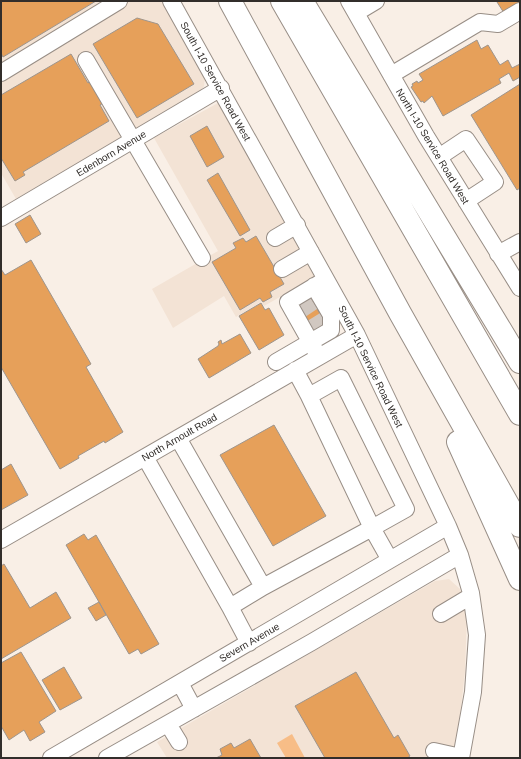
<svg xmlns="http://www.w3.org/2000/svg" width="521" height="759" viewBox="0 0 521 759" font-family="Arial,sans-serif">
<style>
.built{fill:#f3e3d5}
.water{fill:#f7bd87}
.building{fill:#e6a05a;stroke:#9e958d}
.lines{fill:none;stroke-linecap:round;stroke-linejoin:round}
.minor-tunnel{stroke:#d1c8c1;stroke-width:16;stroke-dasharray:16 8;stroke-linecap:butt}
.minor-casing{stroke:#988e86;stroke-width:18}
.highway-casing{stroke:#988e86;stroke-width:24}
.minor{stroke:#fff;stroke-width:16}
.highway{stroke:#fff;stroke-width:22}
.labels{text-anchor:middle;stroke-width:3;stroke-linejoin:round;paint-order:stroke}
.street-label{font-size:10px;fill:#322e2b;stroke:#fff}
</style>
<rect width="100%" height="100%" fill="#f9efe6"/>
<path class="built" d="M1,1H164L205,78L204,86L201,91L16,199L1,173Z
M218,103L317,276L264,306L261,302L236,317L224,296L173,328L152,289L218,251L154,138Z
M449,579L460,589L467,615L465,671L459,726L452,758H167L157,742L435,581Z"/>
<path class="water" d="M292,734L305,758H286L277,743Z"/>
<path class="building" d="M1,1H96L3,57L1,53Z
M499,1H520V4L504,13L497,2Z
M137,18L158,24L194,84L137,118L93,44Z
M477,40L481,49L488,45L500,65L508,60L512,68L520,64V77L513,81L509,73L499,79L501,83L443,116L432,96L424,103L423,101L421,102L411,87L413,86L412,84L417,81L418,83L423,80L419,74Z
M71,54L88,83L92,80L105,102L100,105L109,121L23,172L25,175L15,181L1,158V95Z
M520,84V188L517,190L471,115Z
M207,126L224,157L207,167L190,136Z
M218,173L250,230L240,236L207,180Z
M30,215L41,234L26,243L15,224Z
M256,236L284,284L270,292L272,297L263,302L260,298L240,310L212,262L236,248L233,243L243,238L246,242Z
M31,260L91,364L86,367L123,432L105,443L104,441L78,456L79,458L60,469L1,367V269L5,275Z
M308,294L328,327L315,334L296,301Z
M261,303L265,310L269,308L284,335L259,350L239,316Z
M240,334L251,353L209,378L198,359L218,346L219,344L218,342L221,340L222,344Z
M274,425L326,516L273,546L220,455Z
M11,464L28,495L1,510V470Z
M84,534L88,540L96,535L159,644L141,654L138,649L129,654L66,545Z
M4,564L30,608L56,592L71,618L1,659V566Z
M99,602L106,615L96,621L88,608Z
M21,652L56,711L39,722L45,732L30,741L24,730L9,740L1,726V663Z
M64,667L82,698L60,710L42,680Z
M356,672L394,738L398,735L410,756L407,758H325L295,706Z
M250,739L261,758H216L222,755L220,749L231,743L234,748Z"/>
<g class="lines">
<path class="minor-tunnel" d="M301,310L313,302
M311,328L324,320"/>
<defs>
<path id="minor" d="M171,1L357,335L448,526L460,555L471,593L477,635L473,692L461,758
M349,1L426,136L520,288
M356,13L376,1
M86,60L202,258
M1,73L119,1
M391,75L480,22L498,24L520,11
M439,157L466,139L495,182L466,201
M1,218L221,88
M275,238L297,225
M498,254L520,242
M282,269L311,252
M315,350L288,302L323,281
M276,362L331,330V315L314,286
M295,370L309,396L341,378L406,509L372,528L390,560
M178,438L263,587L372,528L309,396
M145,457L230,607L263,587
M1,540L357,335
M230,607L249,643
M441,614L471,596
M180,683L194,709
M168,724L179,742
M434,751L461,757
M51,758L448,526
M107,758L312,642L460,555"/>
<path id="highway" d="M230,1L400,313L520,526
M282,1L520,414
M302,1L520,362
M458,442L520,579"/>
</defs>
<use href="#minor" class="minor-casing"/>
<use href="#highway" class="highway-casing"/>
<use href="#minor" class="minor"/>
<use href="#highway" class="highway"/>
</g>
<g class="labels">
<g class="street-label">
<text transform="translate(216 81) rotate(61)" y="4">South I-10 Service Road West</text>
<text transform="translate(433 146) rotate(59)" y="4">North I-10 Service Road West</text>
<text transform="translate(111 153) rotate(-31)" y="4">Edenborn Avenue</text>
<text transform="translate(371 366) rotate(64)" y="4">South I-10 Service Road West</text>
<text transform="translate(179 437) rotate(-30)" y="4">North Arnoult Road</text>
<text transform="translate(249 642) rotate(-30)" y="4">Severn Avenue</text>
</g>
</g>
<rect width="521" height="759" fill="none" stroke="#322e2b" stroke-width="4"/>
</svg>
